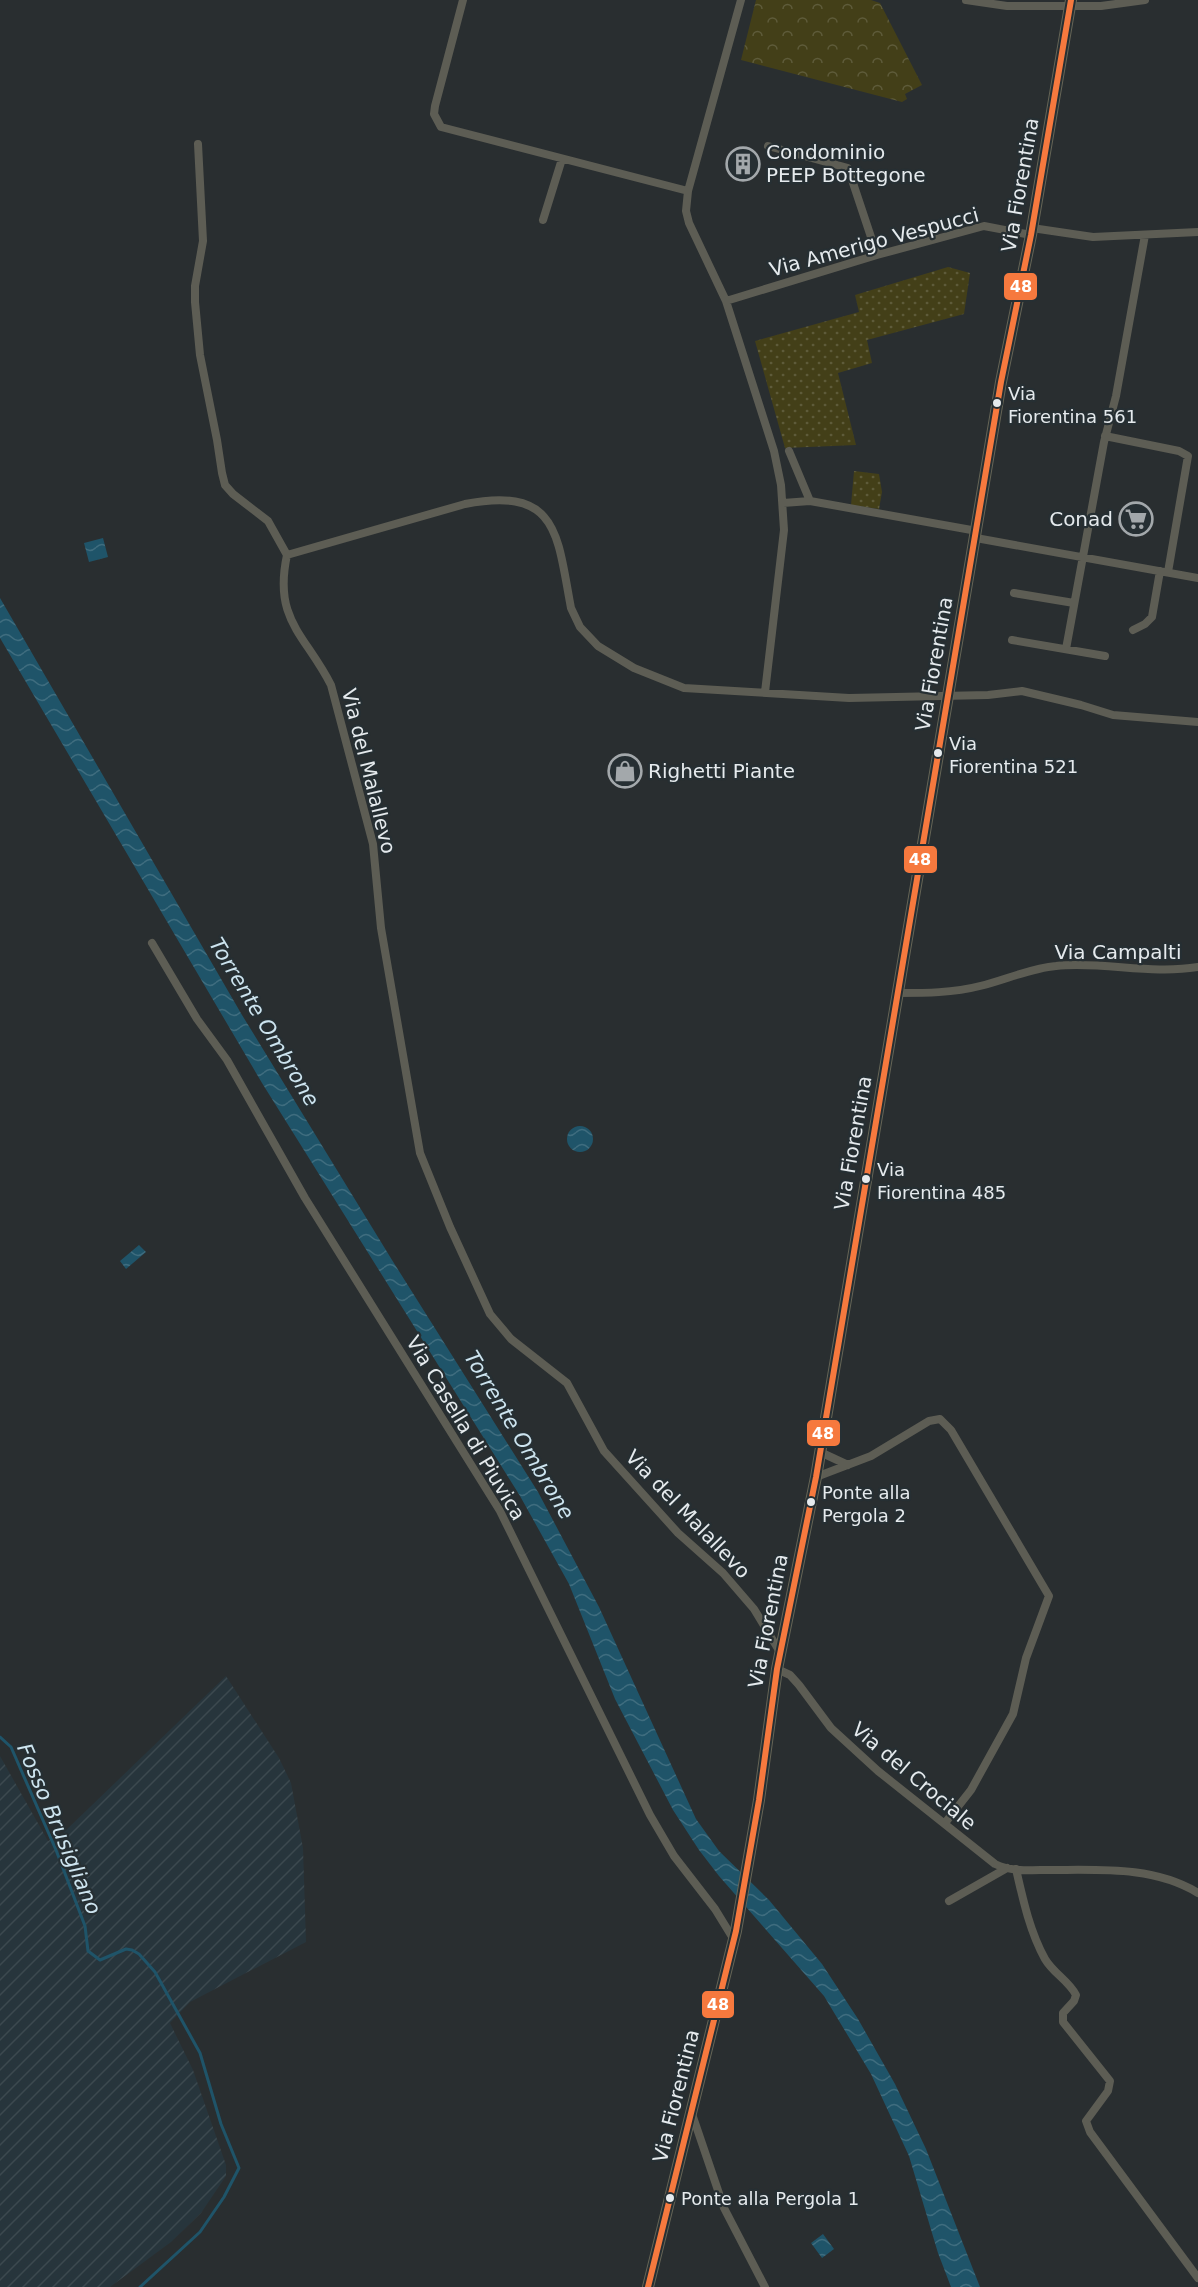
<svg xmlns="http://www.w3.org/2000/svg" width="1198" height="2287" viewBox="0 0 1198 2287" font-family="'DejaVu Sans',sans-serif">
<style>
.industrial{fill:url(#industrial-furrows)}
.grass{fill:url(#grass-dots)}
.park{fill:url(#park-crowns)}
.water{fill:url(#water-waves)}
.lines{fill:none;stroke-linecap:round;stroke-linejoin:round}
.stream{stroke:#1f5469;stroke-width:3}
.minor{stroke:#5d5d54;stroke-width:8}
.primary{stroke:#666556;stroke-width:12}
.bus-1-casing{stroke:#262f33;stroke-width:10}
.bus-1{stroke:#f6793e;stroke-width:6}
.bus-dot{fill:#e5eaed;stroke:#262f33;stroke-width:2}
.labels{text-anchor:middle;stroke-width:4.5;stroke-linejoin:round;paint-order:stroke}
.bus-label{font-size:18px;fill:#e5eaed;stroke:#262f33;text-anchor:start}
.poi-label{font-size:20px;fill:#e5eaed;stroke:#262f33;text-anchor:start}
.street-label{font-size:20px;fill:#e5eaed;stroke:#262f33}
.water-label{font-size:21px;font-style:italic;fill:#cde4ef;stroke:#262f33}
.line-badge{stroke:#262f33;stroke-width:2}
.badge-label{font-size:16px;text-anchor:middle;font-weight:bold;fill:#fff}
</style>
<defs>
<pattern id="industrial-furrows" width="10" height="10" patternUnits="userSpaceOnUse" patternTransform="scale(1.5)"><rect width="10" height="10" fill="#27353c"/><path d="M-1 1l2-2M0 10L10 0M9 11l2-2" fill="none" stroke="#3c494f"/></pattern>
<pattern id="grass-dots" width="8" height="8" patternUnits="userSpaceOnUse" patternTransform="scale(1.5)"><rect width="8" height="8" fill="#433f18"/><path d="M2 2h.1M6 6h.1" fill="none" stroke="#5e5b3a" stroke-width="1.8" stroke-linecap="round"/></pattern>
<pattern id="park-crowns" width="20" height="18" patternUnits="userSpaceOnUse" patternTransform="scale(1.5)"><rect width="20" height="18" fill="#433f18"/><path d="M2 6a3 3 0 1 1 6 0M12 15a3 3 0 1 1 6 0" fill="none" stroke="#5e5b3a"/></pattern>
<pattern id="water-waves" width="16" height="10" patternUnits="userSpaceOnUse" patternTransform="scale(1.5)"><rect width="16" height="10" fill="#1f5469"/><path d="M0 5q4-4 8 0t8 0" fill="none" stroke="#3f6d7f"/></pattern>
</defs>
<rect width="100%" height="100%" fill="#292e30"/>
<path class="industrial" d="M226,1676L279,1758L291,1783L303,1848L306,1942L190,2002L170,2023L193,2070L226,2165V2176L201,2213L171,2242L110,2287H0V1756L48,1841L63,1833Z"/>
<path class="grass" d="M948,267L970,273L964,314L867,340L872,363L838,373L856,445L785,448L755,341L859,312L855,295Z
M854,471L879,474L882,492L879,509L851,505Z"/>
<path class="park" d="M756,0H871L880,3L922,85L905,94L907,99L902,102L741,60Z"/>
<path class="water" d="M103,538L108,557L89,562L84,543Z
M0,598L242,1015L392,1260L538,1492L599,1607L696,1819L719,1851L769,1900L822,1964L858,2019L895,2084L926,2149L980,2287H951L938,2253L909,2156L871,2074L824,1996L719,1876L699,1850L673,1810L615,1699L569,1584L520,1496L262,1083L0,638Z
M567 1139a13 13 0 1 1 26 0a13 13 0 1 1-26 0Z
M139,1245L146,1252L126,1269L120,1261Z
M823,2234L834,2249L822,2258L811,2243Z"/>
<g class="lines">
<path class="stream" d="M0,1737L11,1747L56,1850L85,1926L88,1951L100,1960L126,1949L132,1950L139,1954L155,1972L200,2053L221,2124L239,2168L224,2197L200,2232L140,2287"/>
<path class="minor" d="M463,0L435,106L434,114L441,127L688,191
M741,0L688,191L686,211L689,223L726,301L774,451L781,485L784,530L765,692
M966,0L1007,6H1101L1145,0
M198,144L203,241L195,286V302L200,355L217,440L222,473L225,485L233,494L268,521L287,555
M768,146L848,168L877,255
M543,220L562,159
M1032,228L1093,237L1198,232
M726,301L877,255L984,226L1031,235
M1105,436L1179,451L1188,456L1168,572
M789,451L810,501
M783,503L810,501L977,531
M976,538L1198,578
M1014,593L1074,603
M1133,630L1145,624L1152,617L1160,571
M1012,640L1105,656
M1066,649L1104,442L1116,396L1145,235
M152,943L197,1019L227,1060L305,1198L500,1511L650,1815L674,1856L715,1909L734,1940
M898,993C925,993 953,993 980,986C1005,980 1031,968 1056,966C1103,961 1150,975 1198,967
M820,1452L848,1465
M816,1477L871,1456L929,1421L940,1419L951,1430L1049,1596L1026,1658L1013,1714L971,1790L945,1823
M780,1652L754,1609L723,1573L678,1533L604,1451L567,1383L511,1339L490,1314L450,1227L420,1153L381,928L373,844L331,685C305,634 273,620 287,555L465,504C559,486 557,535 571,608L580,627L598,646L634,668L684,688L849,698L988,695L1022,691L1081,705L1113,715L1198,722
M777,1669L790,1675L799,1685L831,1728L878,1771L995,1864C1012,1872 1031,1870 1050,1870C1099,1870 1154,1866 1198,1893
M1016,1869C1023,1900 1030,1932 1045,1959C1053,1973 1069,1981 1076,1995L1074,2001L1063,2013V2022L1110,2081L1108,2091L1086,2121L1090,2132L1198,2278
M949,1901L1007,1868
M691,2111L724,2208L765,2287"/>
<path class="primary" d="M648,2287L736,1931L759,1800L777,1669L816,1477L1001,382L1031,235L1071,0"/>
<defs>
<path id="bus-1" d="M648,2287L736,1931L759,1800L777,1669L816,1477L1001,382L1031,235L1071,0"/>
</defs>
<use href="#bus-1" class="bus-1-casing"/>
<use href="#bus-1" class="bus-1"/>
</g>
<defs>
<symbol id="building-ring" viewBox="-11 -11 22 22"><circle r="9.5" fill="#262f33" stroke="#a3a8ab" stroke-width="1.5"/><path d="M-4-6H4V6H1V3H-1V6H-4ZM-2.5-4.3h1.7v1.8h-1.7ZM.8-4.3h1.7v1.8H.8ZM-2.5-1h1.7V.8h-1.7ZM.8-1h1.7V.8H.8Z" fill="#a3a8ab"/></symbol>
<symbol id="supermarket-ring" viewBox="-11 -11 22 22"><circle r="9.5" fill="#262f33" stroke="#a3a8ab" stroke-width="1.5"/><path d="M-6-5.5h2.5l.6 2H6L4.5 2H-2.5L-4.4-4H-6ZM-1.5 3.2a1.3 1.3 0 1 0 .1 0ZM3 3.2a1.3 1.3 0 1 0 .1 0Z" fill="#a3a8ab"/></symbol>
<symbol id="shop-ring" viewBox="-11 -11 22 22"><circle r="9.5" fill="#262f33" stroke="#a3a8ab" stroke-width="1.5"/><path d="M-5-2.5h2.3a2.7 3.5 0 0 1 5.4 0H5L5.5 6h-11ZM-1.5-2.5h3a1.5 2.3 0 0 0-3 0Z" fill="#a3a8ab"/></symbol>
</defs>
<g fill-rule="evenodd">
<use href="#building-ring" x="724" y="145" width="38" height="38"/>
<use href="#supermarket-ring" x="1117" y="500" width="38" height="38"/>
<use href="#shop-ring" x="606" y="752" width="38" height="38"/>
</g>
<g class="bus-dot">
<circle cx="997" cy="403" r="5"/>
<circle cx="938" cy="753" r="5"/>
<circle cx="866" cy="1179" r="5"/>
<circle cx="811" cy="1502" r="5"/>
<circle cx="670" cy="2198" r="5"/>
</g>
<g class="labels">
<g class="bus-label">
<text x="1008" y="400">Via<tspan x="1008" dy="23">Fiorentina 561</tspan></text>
<text x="949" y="750">Via<tspan x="949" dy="23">Fiorentina 521</tspan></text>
<text x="877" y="1176">Via<tspan x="877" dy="23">Fiorentina 485</tspan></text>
<text x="822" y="1499">Ponte alla<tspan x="822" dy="23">Pergola 2</tspan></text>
<text x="681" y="2205">Ponte alla Pergola 1</text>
</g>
<g class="poi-label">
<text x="766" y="159">Condominio<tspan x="766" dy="23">PEEP Bottegone</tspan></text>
<text x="1113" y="526" text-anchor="end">Conad</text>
<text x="648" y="778">Righetti Piante</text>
</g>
<g class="street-label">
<text transform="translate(1020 185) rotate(-80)" y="7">Via Fiorentina</text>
<text transform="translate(874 242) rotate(-15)" y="7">Via Amerigo Vespucci</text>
<text transform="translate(934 664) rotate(-80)" y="7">Via Fiorentina</text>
<text transform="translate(369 771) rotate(76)" y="7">Via del Malallevo</text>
<text x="1118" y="959">Via Campalti</text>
<text transform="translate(853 1143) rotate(-80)" y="7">Via Fiorentina</text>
<text transform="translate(466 1428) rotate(59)" y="7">Via Casella di Piuvica</text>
<text transform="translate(688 1514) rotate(46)" y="7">Via del Malallevo</text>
<text transform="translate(768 1621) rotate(-79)" y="7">Via Fiorentina</text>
<text transform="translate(914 1776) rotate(40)" y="7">Via del Crociale</text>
<text transform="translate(676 2096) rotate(-76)" y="7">Via Fiorentina</text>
</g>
<g class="water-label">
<text transform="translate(264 1022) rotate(59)" y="7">Torrente Ombrone</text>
<text transform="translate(519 1435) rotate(59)" y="7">Torrente Ombrone</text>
<text transform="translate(59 1829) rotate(67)" y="7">Fosso Brusigliano</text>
</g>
</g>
<g class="line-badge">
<rect x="1003" y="272" width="35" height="29" rx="6" fill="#f6793e"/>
<rect x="903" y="845" width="35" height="29" rx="6" fill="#f6793e"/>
<rect x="806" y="1419" width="35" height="28" rx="6" fill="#f6793e"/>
<rect x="701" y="1990" width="34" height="29" rx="6" fill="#f6793e"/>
</g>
<g class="badge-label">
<text x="1021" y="292">48</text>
<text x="920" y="865">48</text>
<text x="823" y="1439">48</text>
<text x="718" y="2010">48</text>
</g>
</svg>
